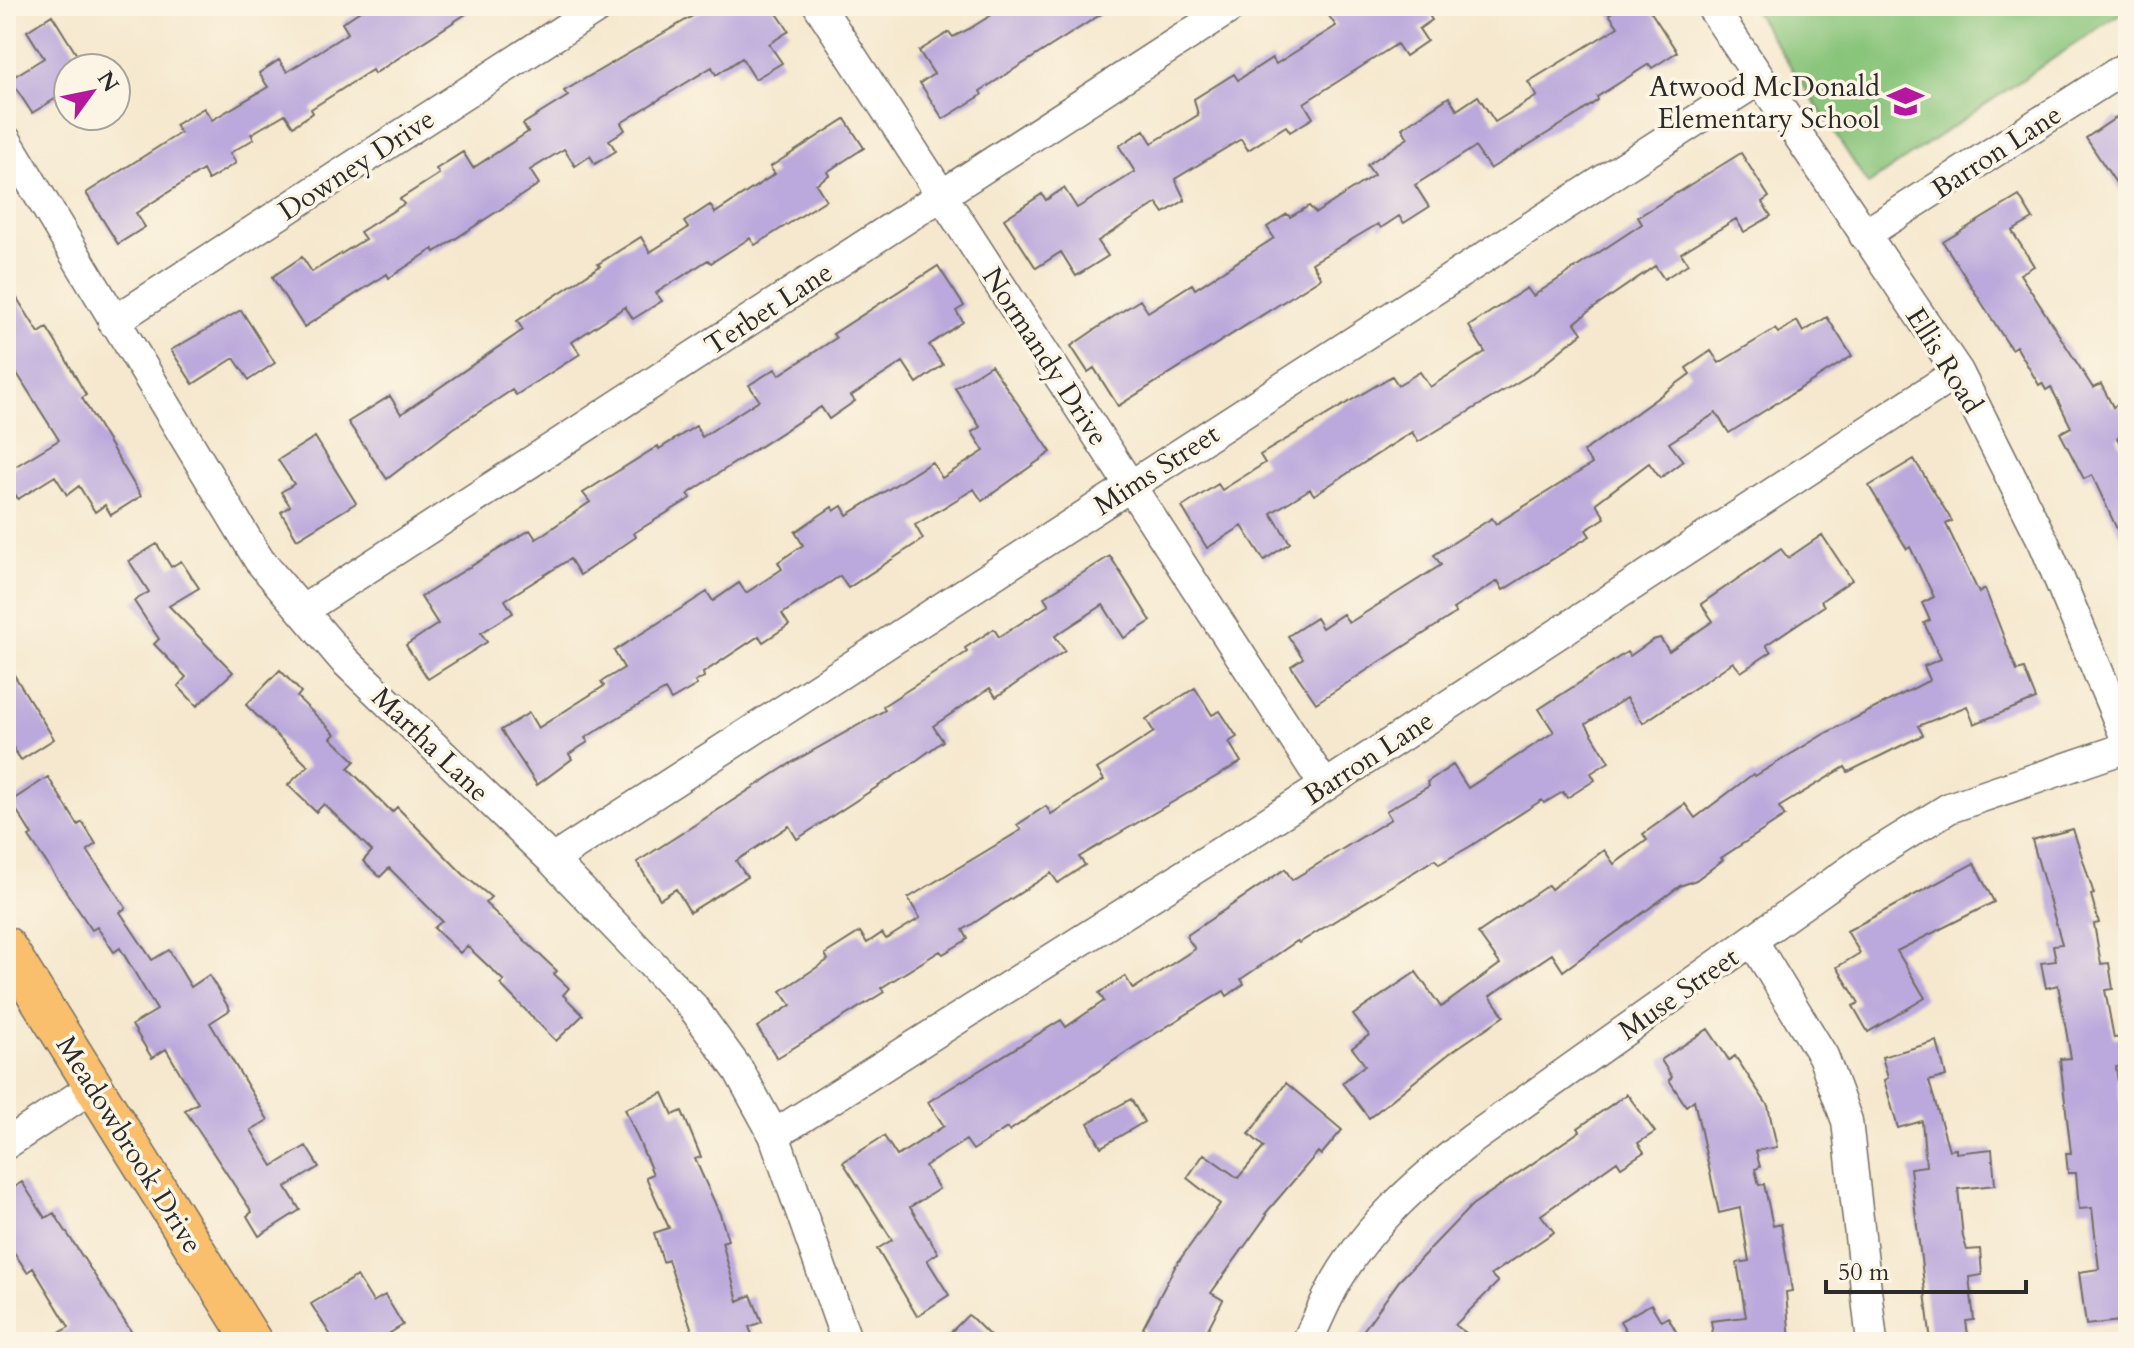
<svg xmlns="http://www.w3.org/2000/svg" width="2134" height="1348" viewBox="0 0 2134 1348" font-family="Cardo,serif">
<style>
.green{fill:#88c47a;stroke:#5a7852;stroke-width:2}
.building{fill:#bba8dc}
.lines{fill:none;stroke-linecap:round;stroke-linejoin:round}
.minor-casing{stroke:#726d64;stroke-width:33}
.major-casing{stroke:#726d64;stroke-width:41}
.minor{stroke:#fff;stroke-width:30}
.major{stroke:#f9bf6d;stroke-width:38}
.labels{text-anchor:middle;stroke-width:7;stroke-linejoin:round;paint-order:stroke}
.poi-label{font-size:28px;fill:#2b2b2b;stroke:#fcf5e5;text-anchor:end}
.street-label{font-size:28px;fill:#2b2b2b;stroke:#fcf5e5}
</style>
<rect width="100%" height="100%" fill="#fcf5e5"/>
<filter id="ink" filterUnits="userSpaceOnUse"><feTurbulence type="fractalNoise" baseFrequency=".0125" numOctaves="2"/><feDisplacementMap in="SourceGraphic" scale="16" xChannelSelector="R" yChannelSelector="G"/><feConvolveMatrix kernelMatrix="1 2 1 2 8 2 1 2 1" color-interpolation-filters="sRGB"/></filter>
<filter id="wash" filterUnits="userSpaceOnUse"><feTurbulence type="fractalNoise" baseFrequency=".006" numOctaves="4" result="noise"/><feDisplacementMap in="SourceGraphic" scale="32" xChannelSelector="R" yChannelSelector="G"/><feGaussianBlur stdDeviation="1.8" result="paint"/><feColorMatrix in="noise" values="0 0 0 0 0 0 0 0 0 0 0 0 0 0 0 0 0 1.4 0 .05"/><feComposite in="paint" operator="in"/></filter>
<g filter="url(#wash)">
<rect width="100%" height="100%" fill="#f5e8ce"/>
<path class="green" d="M1751,6H2128V8L1868,184Z"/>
<g id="blocks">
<path class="building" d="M368,6H478L374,74L372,70L311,109L313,113L293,126L285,114L251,134L254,139L230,153L236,163L208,180L203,170L136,213L145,227L118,244L86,193L180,133L175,125L204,108L212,120L268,87L259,73L279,60L287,72L348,33L342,23Z
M710,6H772L789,31L769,44L782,63L755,79L742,58L716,75L712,67L621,123L625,130L609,140L616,151L595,164L590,156L575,166L564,149L530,170L539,184L435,252L433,249L389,278L387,274L304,327L272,277L302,257L312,272L365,239L360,232L404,204L400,199L439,174L436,169L463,152L473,168L528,132L523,124L568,96L564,91Z
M1006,6H1114L980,91L982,95L943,119L920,83L934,74L919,51L949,32L953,37L969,29Z
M1344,6H1423L1432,20L1419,29L1427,41L1405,56L1397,44L1304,103L1313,118L1290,132L1286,126L1248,150L1241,139L1175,179L1185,200L1164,213L1157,203L1098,241L1108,256L1076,276L1061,252L1036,268L1004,219L1042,194L1046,200L1064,188L1077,208L1135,172L1119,146L1144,130L1152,143L1198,115L1194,99L1234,74L1238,80L1272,58L1276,64L1336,26L1329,16Z
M1622,6H1647L1677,52L1652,68L1649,64L1597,97L1598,100L1580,113L1490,169L1475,147L1415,185L1429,207L1404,223L1399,216L1381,228L1378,224L1312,263L1321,278L1118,406L1094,368L1088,372L1071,346L1113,317L1140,300L1148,312L1192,284L1195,289L1274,238L1267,227L1287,214L1290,217L1309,206L1316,213L1374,175L1367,165L1408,138L1402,128L1449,97L1457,110L1478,96L1495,122L1537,96L1528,82L1618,27L1609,14Z
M52,15L85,68H68V91L32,113L10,79L44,58L27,31Z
M2117,117L2128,133V201L2086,138Z
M845,119L864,148L827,172L829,175L816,184L826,200L755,245L750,238L711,263L708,260L656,293L662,301L633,319L625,307L572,342L580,354L516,395L512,390L454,428L387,479L348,422L390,396L401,414L523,330L517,321L600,266L598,264L641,237L650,252L688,228L684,222L710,205L715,213L775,174L770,167Z
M1741,153L1769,197L1762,202L1771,216L1744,232L1736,219L1681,253L1688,264L1664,279L1655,266L1588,312L1575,323L1582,333L1533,373L1418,442L1412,432L1314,495L1310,489L1271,513L1290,543L1264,560L1242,526L1207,548L1182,507L1218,484L1222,490L1265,463L1260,455L1392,376L1398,385L1420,372L1430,387L1485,352L1469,326L1527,288L1533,296L1642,224L1638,217Z
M2019,196L2033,219L2012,231L2034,266L2020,274L2093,388L2101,384L2113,407L2118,404L2128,423V432L2117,438L2128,459V553L2092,475L2084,479L2060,433L2071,427L2051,387L2046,390L2042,383L2039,385L2016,346L2011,349L1943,242Z
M938,266L964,306L956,311L963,322L929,345L943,365L917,383L903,362L851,396L855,401L829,419L821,407L719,473L688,494L691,498L634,533L636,537L580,575L570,559L505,600L513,613L481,633L487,642L428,679L406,645L438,624L421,597L530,530L536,539L590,502L583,493L658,446L659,449L696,426L702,437L759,400L749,385L775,369L779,375L836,338L833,334Z
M6,281L39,333L47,328L63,354L86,395L82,398L141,496L111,515L105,505L95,512L79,486L67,495L55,476L18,499L6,479V472L59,440L6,356Z
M241,310L275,363L249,380L234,358L193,384L171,350Z
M1827,317L1852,356L1729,433L1716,413L1669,443L1683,461L1660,478L1649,463L1596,503L1605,518L1586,530L1590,536L1503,590L1498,581L1453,609L1456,613L1316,703L1291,666L1303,658L1288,636L1316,618L1322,628L1343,614L1349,623L1441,565L1434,555L1492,518L1496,524L1592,464L1583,452L1690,374L1686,368L1711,351L1719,363L1775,329L1778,333L1797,321L1803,332Z
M991,365L1051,452L982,501L974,489L915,525L923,539L848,588L840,576L782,614L789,625L763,642L759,636L703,673L704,677L695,682L697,685L671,700L665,690L622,715L585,738L588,742L569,754L572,759L537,785L501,730L529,713L538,728L604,686L601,682L624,668L614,651L707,592L713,601L739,583L746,593L782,569L778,562L803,545L795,532L832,507L834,511L842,506L847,515L932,462L942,478L984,451L972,432L980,427L955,388Z
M315,437L356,503L297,539L281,512L290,506L281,492L294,484L278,460Z
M1914,459L1952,521L1946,524L1979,593L1985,589L2017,671L2024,669L2036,699L1974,724L1967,706L1918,726L1923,735L1848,772L1845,767L1779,807L1785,816L1721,858L1723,860L1696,880L1680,886L1563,971L1552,954L1490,996L1504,1016L1450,1053L1369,1118L1342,1083L1365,1065L1352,1048L1369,1035L1353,1015L1416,972L1441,1007L1500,964L1478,933L1548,885L1551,889L1604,850L1614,864L1647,840L1643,834L1685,804L1695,818L1753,774L1755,776L1824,734L1930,680L1924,666L1941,659L1924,623L1930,620L1922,603L1934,597L1910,547L1907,549L1869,486Z
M1822,535L1852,580L1821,601L1824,606L1766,645L1771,652L1741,672L1733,662L1643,723L1626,698L1586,724L1609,762L1591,773L1595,780L1567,798L1563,792L1544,803L1542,800L1469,847L1439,864L1435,859L1299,943L1297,941L1241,979L1244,984L1227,996L1224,991L1134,1047L1009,1131L1007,1128L973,1150L966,1140L925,1166L939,1189L910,1207L938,1253L927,1260L949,1295L917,1316L877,1249L892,1240L843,1162L884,1136L897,1156L944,1126L928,1102L1061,1020L1066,1027L1104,1001L1099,993L1125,976L1133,989L1195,949L1186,936L1285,869L1292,880L1391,819L1386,811L1429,786L1427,782L1453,765L1468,788L1554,732L1539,709L1627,652L1630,656L1653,640L1660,638L1669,651L1713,621L1701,604L1781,549L1788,558Z
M157,544L171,567L181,561L199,588L169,606L233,672L197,706L178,686L186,677L154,644L159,639L134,601L149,592L129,561Z
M1110,556L1151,621L1124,638L1103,605L1055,636L1065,651L996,697L990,688L933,726L943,741L909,766L797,839L789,826L736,861L747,877L690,912L676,889L660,899L637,862L791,763L885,710L883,706L967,652L965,648L994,629L999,637L1049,605L1044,597Z
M6,662L54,739L21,760L6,736Z
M280,670L301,692L297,697L335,734L331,738L355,761L348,768L392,812L397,807L466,877L491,897L485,903L557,971L554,974L569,988L563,995L583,1015L556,1041L500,984L504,981L467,946L460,953L434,928L442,921L389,868L380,877L363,861L372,851L324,804L316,812L288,785L308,766L246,705Z
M1195,688L1212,715L1220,711L1237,737L1229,742L1241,762L1079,857L1085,865L1058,883L1051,873L963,930L968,939L943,954L940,951L881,988L884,992L777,1058L757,1027L791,1005L781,991L828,960L825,954L860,932L867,943L882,933L886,939L920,918L908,898L1021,830L1017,825L1046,806L1051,814L1104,780L1097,769L1154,732L1146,719Z
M48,777L78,825L82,822L96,844L87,850L126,908L120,912L152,960L169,950L191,987L209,975L230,1010L210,1023L268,1120L251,1130L273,1166L306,1146L319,1167L286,1187L300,1210L259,1236L247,1216L252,1212L185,1110L198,1103L166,1049L152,1058L132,1025L157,1010L120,948L114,952L97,927L92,930L29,837L32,835L11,801Z
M2073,829L2094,894L2091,895L2099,923L2094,924L2101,964L2109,963L2113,989L2105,990L2114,1038L2121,1037L2124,1066L2116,1067L2128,1167V1320L2086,1325L2079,1272L2099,1269L2092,1208L2079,1209L2076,1173H2068L2066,1153H2071L2060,1059L2071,1058L2058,985L2046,988L2041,963L2056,961L2053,945L2062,944L2032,840Z
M1974,863L1994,902L1897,951L1925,998L1868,1032L1853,1006L1859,1003L1837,967L1860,953L1847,931Z
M1708,1029L1729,1060L1735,1056L1768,1106L1777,1147L1756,1151L1760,1167L1755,1169L1759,1185L1764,1184L1773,1226L1781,1224L1792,1291L1786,1292L1790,1342H1714L1711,1321L1746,1317L1737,1263L1749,1261L1740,1208L1719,1213L1694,1100L1686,1106L1669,1080L1672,1077L1661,1060Z
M1937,1041L1946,1076L1929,1081L1949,1150L1956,1149V1153L1992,1149L1995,1185L1958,1189L1963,1237L1967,1250L1980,1249L1982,1275L1969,1277L1974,1320L1966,1321L1969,1342H1931L1910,1168L1926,1166L1922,1121L1898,1128L1884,1080L1888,1078L1882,1057Z
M1286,1083L1342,1130L1321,1155L1318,1152L1265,1214L1267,1215L1211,1293L1223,1300L1201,1342H1140L1146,1330L1143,1328L1176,1265L1220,1204L1187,1178L1204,1154L1238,1178L1264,1147L1249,1134Z
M663,1093L673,1115L682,1111L701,1157L695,1159L720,1214L728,1240L722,1242L738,1301L751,1295L762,1322L749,1327L755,1342H696L668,1260L663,1262L654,1233L669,1228L646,1177L653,1174L625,1109Z
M1627,1094L1655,1132L1638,1143L1644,1152L1621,1167L1617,1161L1541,1215L1554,1232L1491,1275L1498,1282L1455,1325L1479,1342H1355L1399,1281L1472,1205L1580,1131L1578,1128Z
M1131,1099L1144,1122L1101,1147L1088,1123Z
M22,1182L45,1218L54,1213L138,1342H45L69,1327L33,1268L27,1272L6,1240V1192Z
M357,1276L373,1302L385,1295L403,1325L390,1333L396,1342H335L311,1304Z
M1651,1304L1661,1321L1668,1317L1682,1342H1626L1631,1339L1620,1321Z
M968,1315L971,1317L996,1342H941Z"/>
</g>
</g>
<g filter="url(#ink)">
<use href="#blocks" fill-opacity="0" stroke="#726d64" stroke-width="2"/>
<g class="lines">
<defs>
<path id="minor" d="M819,6L1325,786
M1711,6L1958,372L2044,543L2128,743
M6,140L259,560L344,660L552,860L692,1006L739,1071L774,1135L847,1342
M1864,235L2128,66
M113,322L600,6
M303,610L1233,6
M552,860L1760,79
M1752,940L1823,1056L1847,1121L1872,1342
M774,1135L1325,786L1958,372
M6,1144L94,1086
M1307,1342C1317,1321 1326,1299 1337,1280C1370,1223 1420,1180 1471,1140L1862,862L1949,808L2128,747"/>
<path id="major" d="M6,946L253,1342"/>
</defs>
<use href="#minor" class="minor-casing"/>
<use href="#major" class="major-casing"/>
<use href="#minor" class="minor"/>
<use href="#major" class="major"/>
</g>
</g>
<defs>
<symbol id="school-bare" viewBox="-9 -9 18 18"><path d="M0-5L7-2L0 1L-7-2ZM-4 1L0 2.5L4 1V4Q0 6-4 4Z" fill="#b5179e" stroke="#fcf5e5" stroke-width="2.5" paint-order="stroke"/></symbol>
</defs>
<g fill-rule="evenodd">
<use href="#school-bare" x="1880" y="76" width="51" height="51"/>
</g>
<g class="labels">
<g class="poi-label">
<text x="1880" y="96">Atwood McDonald<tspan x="1880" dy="32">Elementary School</tspan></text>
</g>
<g class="street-label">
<text transform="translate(1996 151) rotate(-33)" y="10">Barron Lane</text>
<text transform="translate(356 164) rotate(-33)" y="10">Downey Drive</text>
<text transform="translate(768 308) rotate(-33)" y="10">Terbet Lane</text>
<text transform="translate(1046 356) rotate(57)" y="10">Normandy Drive</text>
<text transform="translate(1945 360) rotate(58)" y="10">Ellis Road</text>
<text transform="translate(1156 469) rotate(-33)" y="10">Mims Street</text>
<text transform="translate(431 744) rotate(44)" y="10">Martha Lane</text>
<text transform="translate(1368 757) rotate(-33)" y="10">Barron Lane</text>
<text transform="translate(1678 993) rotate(-35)" y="10">Muse Street</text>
<text transform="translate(130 1144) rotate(58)" y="10">Meadowbrook Drive</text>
</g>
</g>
<rect width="2134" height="1348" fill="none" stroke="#fcf5e5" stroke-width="32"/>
<g transform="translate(92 92) rotate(57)"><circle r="38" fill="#fcf5e5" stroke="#a8a49b" stroke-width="2"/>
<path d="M0-6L14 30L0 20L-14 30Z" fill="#b5179e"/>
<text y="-12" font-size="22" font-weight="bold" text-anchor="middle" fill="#2b2b2b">N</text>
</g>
<path d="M1826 1280v12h200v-12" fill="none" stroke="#2b2b2b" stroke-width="4"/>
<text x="1838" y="1280" font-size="24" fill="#2b2b2b" stroke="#fcf5e5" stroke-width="6" paint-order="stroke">50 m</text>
</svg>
